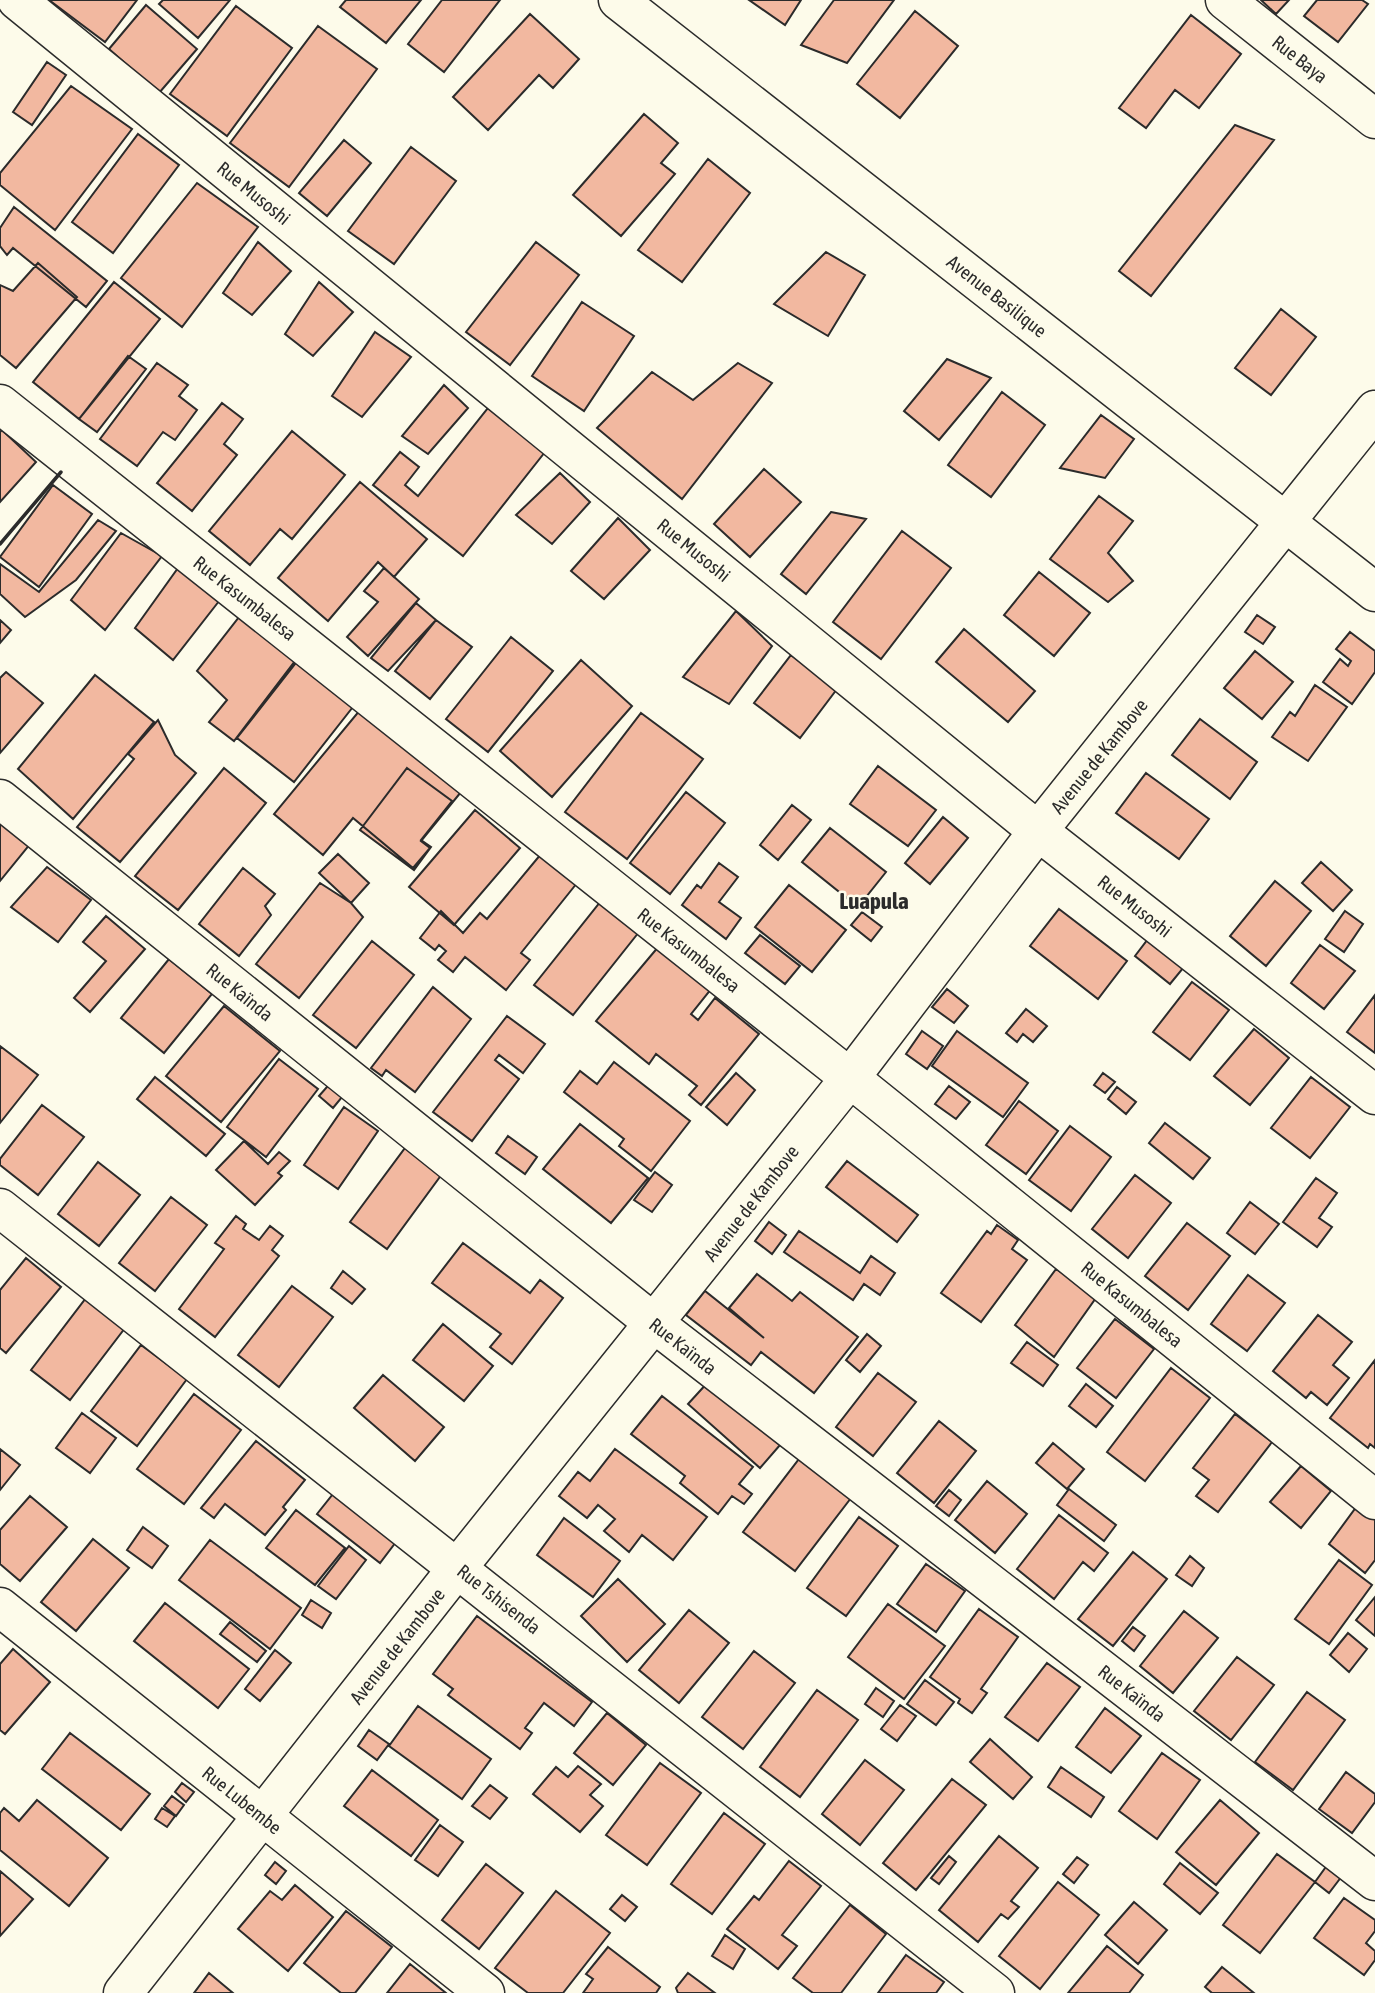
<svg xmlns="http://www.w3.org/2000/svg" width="1375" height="1993" viewBox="0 0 1375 1993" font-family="'Asap Condensed',sans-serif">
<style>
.building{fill:#f2b8a0;stroke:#2b2b2b;stroke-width:2}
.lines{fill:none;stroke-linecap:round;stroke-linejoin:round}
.minor-casing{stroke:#2b2b2b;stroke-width:41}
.minor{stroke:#fdfbea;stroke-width:38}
.wall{stroke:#2b2b2b;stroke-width:3.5}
.labels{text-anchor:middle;stroke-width:5;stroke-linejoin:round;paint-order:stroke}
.street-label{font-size:19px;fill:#2b2b2b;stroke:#fdfbea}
.quarter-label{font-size:23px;font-weight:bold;fill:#2b2b2b;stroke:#fdfbea}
</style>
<rect width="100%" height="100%" fill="#fdfbea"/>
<path class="building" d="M49,0H137L105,42Z
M163,0H230L198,38L159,4Z
M346,0H421L386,43L340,7Z
M442,0H500L444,72L408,44Z
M749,0H801L785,25Z
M834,0H894L847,63L801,45Z
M1261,0H1289L1276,14Z
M1317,0H1362L1368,4L1338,42L1304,16Z
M146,5L197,49L159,93L109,49Z
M236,6L292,48L227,136L170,94Z
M915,11L958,46L900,118L857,84Z
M530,14L579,59L553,88L539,75L488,130L453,97Z
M1191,15L1241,54L1199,108L1175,90L1146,128L1119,108Z
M318,26L377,69L289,187L230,143Z
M47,62L66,75L32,125L13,112Z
M71,86L132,129L55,230L0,185V173Z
M644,114L678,143L661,163L675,174L621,236L573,195Z
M1235,125L1274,140L1151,296L1119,271Z
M138,134L179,165L113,253L72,222Z
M344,140L371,163L327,216L299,193Z
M411,147L456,181L394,264L348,231Z
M708,159L750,193L682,282L638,250Z
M197,183L258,227L182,327L121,278Z
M14,207L107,281L86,307L13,248L7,255L0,246V228Z
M258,242L291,271L252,315L223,293Z
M536,242L579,275L510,365L466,332Z
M826,252L865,275L828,336L774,304Z
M38,263L77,297L16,368L0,355V285L13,291Z
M114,282L160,319L79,419L33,382Z
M319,282L353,312L313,356L285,334Z
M582,302L634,336L584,411L532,376Z
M1281,309L1316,337L1271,395L1235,368Z
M375,332L411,357L362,417L332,396Z
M128,356L146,369L97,432L79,419Z
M947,359L991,378L939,440L904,411Z
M157,363L188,385L179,396L197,410L175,440L163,432L137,466L100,439Z
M738,363L772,383L682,499L597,428L652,372L693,400Z
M444,385L468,408L428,454L402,436Z
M1002,392L1045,425L991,497L948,465Z
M222,403L243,419L224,444L237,455L192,511L157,483Z
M488,408L545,452L463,556L373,485L400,452L419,467L405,485L418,496Z
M1101,415L1134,439L1105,478L1060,468Z
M2,430L36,462L0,502V432Z
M292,431L345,475L292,539L280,529L250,565L209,531Z
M764,469L801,502L750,557L714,524Z
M560,473L590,502L552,544L516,515Z
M360,482L427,539L394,577L378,562L328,621L278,578Z
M53,485L92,514L39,587L0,557Z
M1099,496L1133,521L1108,553L1133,581L1108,602L1050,559Z
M831,512L866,519L806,594L781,574Z
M618,518L650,550L604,599L571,571Z
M98,520L116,531L76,580L25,617L0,594V564L39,592Z
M902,531L951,568L881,659L833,622Z
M121,533L162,556L105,630L71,600Z
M183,561L223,596L173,660L135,628Z
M384,568L419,599L368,656L347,637L378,602L364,591Z
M1039,572L1090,613L1054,656L1004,615Z
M416,603L436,620L388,671L371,658Z
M736,611L772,646L729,704L683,677Z
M243,612L298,657L234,741L209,722L227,700L197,671Z
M1257,615L1275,627L1263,644L1245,632Z
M0,620L11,630L0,643Z
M436,620L472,647L430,699L395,671Z
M964,629L1035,691L1008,722L936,662Z
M1350,632L1375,651V672L1352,704L1323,682L1340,659L1348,666L1351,661L1336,649Z
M511,637L553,671L488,752L446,719Z
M1255,651L1293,682L1262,719L1224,688Z
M791,655L837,689L800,738L754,703Z
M299,659L356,703L294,782L237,738Z
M581,660L632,706L552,797L500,751Z
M6,672L43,703L0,753V678Z
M95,675L154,722L73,819L18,769Z
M1315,685L1347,707L1308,761L1272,737L1290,712L1295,716Z
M365,704L461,792L421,841L430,848L413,868L353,818L323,855L274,814Z
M641,713L703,759L627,859L565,812Z
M1200,719L1257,762L1230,799L1172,755Z
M158,720L175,755L196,773L120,862L77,827L134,759L128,754Z
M878,766L936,810L908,846L850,804Z
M224,768L266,803L178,910L135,876Z
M407,768L452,801L421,840L431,847L414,870L360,830Z
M1146,773L1209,819L1179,859L1116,813Z
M686,792L725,823L670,894L630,863Z
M792,805L811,820L778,860L760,845Z
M475,810L520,848L454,925L409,887Z
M943,817L968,838L930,884L905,863Z
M0,818L31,843L0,881Z
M830,828L886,872L858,907L802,862Z
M338,854L369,883L351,903L319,873Z
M541,854L577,883L521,953L530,960L506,990L465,957L453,972L438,960L446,951L439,945L435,950L420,938L441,911L463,933L480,913L487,919Z
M1321,862L1352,890L1333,911L1302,883Z
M719,863L738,877L719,902L741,918L726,939L682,905L697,885L701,888Z
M47,867L91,900L58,942L11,907Z
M243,868L275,894L265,906L271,915L239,956L199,924Z
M1275,881L1311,911L1266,966L1230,936Z
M320,883L351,903L363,917L299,998L256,964Z
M789,885L846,930L812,972L755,927Z
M601,901L639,932L573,1015L534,985Z
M1059,909L1127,961L1098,999L1030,946Z
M1345,911L1363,924L1344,952L1325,939Z
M862,912L882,927L871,941L851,925Z
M106,916L145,949L90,1012L74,998L106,961L83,942Z
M760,935L800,966L785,984L745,953Z
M1148,939L1184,967L1170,984L1135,956Z
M372,941L414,975L356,1048L313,1015Z
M1320,945L1355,971L1324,1009L1291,983Z
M659,946L712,988L691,1014L698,1020L715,998L759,1034L701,1105L689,1095L697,1086L656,1054L649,1064L596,1021Z
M169,959L212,994L164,1053L121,1018Z
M1192,982L1229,1010L1190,1060L1153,1032Z
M433,987L471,1019L415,1092L386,1070L382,1076L371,1068Z
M947,989L968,1006L954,1023L932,1007Z
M1375,995V1053L1347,1032Z
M224,1006L280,1051L221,1122L166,1076Z
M1026,1009L1047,1026L1033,1042L1023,1034L1017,1042L1006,1033Z
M507,1016L545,1044L523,1073L499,1055L495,1060L519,1079L472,1141L433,1112Z
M1254,1029L1289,1058L1250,1105L1214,1076Z
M922,1031L943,1046L927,1069L906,1054Z
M957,1031L1028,1083L1003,1117L932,1066Z
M0,1046L38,1075L0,1123Z
M279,1059L318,1089L266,1157L227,1127Z
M614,1062L690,1121L651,1171L619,1146L624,1139L564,1092L580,1071L597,1084Z
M736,1073L755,1090L727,1125L706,1107Z
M1103,1073L1115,1082L1105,1093L1094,1085Z
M155,1077L225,1134L206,1156L137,1099Z
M1311,1077L1350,1107L1310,1158L1271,1128Z
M333,1080L347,1091L333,1108L319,1096Z
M949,1086L970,1102L956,1119L935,1104Z
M1117,1087L1136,1102L1126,1114L1108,1099Z
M1019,1101L1058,1131L1026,1174L986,1145Z
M42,1105L84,1137L38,1195L0,1165V1159Z
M344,1107L378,1131L338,1189L304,1165Z
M1165,1123L1210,1158L1193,1179L1149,1143Z
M580,1124L648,1178L611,1223L543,1169Z
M1070,1126L1111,1157L1071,1211L1029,1180Z
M508,1136L537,1157L525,1174L496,1153Z
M244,1141L268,1164L279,1152L290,1161L278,1173L282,1176L255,1205L216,1170Z
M405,1148L442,1174L387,1249L350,1222Z
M847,1161L918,1215L897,1242L826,1187Z
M98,1162L140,1195L99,1246L58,1214Z
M655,1172L672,1185L652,1212L634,1200Z
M1135,1175L1171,1203L1128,1258L1092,1229Z
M1316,1178L1337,1193L1319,1218L1332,1227L1317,1247L1283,1222Z
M171,1197L207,1225L155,1291L119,1263Z
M1250,1202L1279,1224L1255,1254L1227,1233Z
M236,1216L246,1224L243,1229L259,1240L270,1226L283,1236L272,1250L279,1256L215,1337L179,1309L224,1249L215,1243Z
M769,1222L786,1235L772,1254L755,1241Z
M1187,1223L1230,1256L1188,1310L1145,1276Z
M997,1225L1018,1240L1012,1249L1027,1260L981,1322L941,1293L987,1231L991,1234Z
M799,1231L860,1273L871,1256L895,1273L880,1295L864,1284L853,1300L784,1252Z
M463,1243L530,1293L540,1280L563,1298L512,1364L490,1347L501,1334L432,1283Z
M26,1258L61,1287L6,1353L0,1348V1290Z
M1056,1269L1098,1295L1054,1357L1015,1325Z
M343,1271L365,1289L352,1304L331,1288Z
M757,1274L792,1301L800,1292L858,1337L814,1393L761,1352L751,1365L686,1315L705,1291L764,1338L729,1308Z
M1248,1275L1285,1303L1247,1351L1211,1324Z
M292,1286L333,1317L279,1387L238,1355Z
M86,1298L125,1328L70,1400L31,1370Z
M1318,1315L1352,1342L1333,1365L1349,1378L1327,1405L1311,1392L1306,1398L1273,1371Z
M1115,1319L1154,1349L1116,1398L1077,1368Z
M443,1324L493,1366L464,1401L413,1360Z
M867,1334L881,1346L860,1372L846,1360Z
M1027,1342L1058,1365L1043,1386L1011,1363Z
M141,1345L187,1379L137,1446L91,1411Z
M1375,1360V1448L1370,1444L1368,1448L1330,1418Z
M1171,1368L1210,1398L1145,1481L1107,1452Z
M878,1373L916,1402L873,1456L836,1427Z
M383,1375L444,1427L415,1461L354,1408Z
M709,1381L780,1445L760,1468L688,1404Z
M1086,1384L1113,1406L1096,1427L1069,1406Z
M194,1394L241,1430L184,1504L137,1469Z
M662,1396L753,1467L739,1484L752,1494L744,1504L732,1496L718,1514L680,1483L685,1476L631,1434Z
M82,1413L116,1438L90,1473L56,1448Z
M1235,1414L1272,1442L1218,1512L1196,1496L1209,1480L1193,1468Z
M939,1421L976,1451L934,1503L897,1473Z
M256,1441L305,1480L283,1507L286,1510L265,1535L225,1504L214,1518L201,1508Z
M1053,1443L1084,1469L1067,1489L1036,1463Z
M0,1449L20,1465L0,1490Z
M615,1449L707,1517L673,1560L642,1535L629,1552L604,1531L615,1519L598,1505L587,1518L559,1496L578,1472L590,1481Z
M799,1459L851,1498L795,1571L743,1532Z
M1301,1466L1331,1491L1301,1528L1270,1502Z
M987,1481L1027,1514L995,1553L955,1520Z
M337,1489L399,1538L380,1563L317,1514Z
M1069,1489L1116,1525L1104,1541L1057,1505Z
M949,1490L961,1500L949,1516L936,1506Z
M30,1496L67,1527L20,1581L0,1564V1530Z
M1357,1506L1375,1520V1560L1365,1573L1329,1544Z
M296,1510L345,1548L315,1585L266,1548Z
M1059,1515L1108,1553L1094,1571L1083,1562L1054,1599L1017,1569Z
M859,1517L898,1546L846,1616L807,1588Z
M564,1518L620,1561L593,1597L537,1555Z
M143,1527L168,1546L152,1568L127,1550Z
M93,1539L129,1568L76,1631L41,1602Z
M210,1540L301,1608L270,1649L179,1580Z
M349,1546L366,1560L336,1599L318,1586Z
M1133,1552L1167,1579L1113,1646L1078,1619Z
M1190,1556L1204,1568L1192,1586L1176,1575Z
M1339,1560L1372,1585L1329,1644L1295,1619Z
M926,1564L965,1591L936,1632L897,1604Z
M618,1579L665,1624L627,1662L581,1616Z
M1375,1597V1636L1356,1620Z
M311,1600L331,1613L322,1628L302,1615Z
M165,1603L249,1669L218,1708L134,1641Z
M888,1604L945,1646L904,1699L848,1657Z
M979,1609L1018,1637L981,1689L987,1693L972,1713L958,1703L960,1699L930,1677Z
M689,1610L729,1643L679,1703L639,1670Z
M1184,1611L1218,1638L1173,1693L1140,1666Z
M477,1616L592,1702L574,1726L544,1703L525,1728L532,1733L520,1749L448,1695L453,1689L433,1674Z
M230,1622L266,1651L257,1662L220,1634Z
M1133,1627L1145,1636L1134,1651L1122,1641Z
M1348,1633L1367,1649L1349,1672L1330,1655Z
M13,1649L50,1682L5,1734L0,1730V1664Z
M275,1650L291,1663L260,1701L245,1689Z
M754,1651L795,1683L743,1749L702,1717Z
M1237,1657L1274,1685L1231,1740L1194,1711Z
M1047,1663L1080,1687L1038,1741L1005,1717Z
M925,1680L954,1702L936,1725L907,1704Z
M876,1688L894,1701L883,1717L865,1704Z
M817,1690L858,1720L800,1797L760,1767Z
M1307,1692L1345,1720L1293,1790L1255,1762Z
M900,1705L916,1716L897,1741L881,1729Z
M418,1706L491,1759L462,1799L389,1746Z
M1105,1708L1141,1736L1111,1773L1076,1747Z
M607,1713L646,1745L613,1785L574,1753Z
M369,1730L389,1744L377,1760L358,1746Z
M70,1733L150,1794L121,1830L42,1769Z
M990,1739L1032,1777L1013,1799L970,1762Z
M1162,1753L1200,1780L1157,1839L1119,1811Z
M865,1760L904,1790L860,1845L822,1814Z
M660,1763L701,1793L647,1865L606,1835Z
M578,1766L601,1784L590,1795L603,1806L580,1832L533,1794L556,1767L568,1777Z
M1061,1767L1104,1797L1091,1817L1048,1787Z
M372,1770L438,1820L411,1856L344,1806Z
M1346,1772L1375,1794V1802L1352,1833L1319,1809Z
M952,1779L986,1805L916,1890L883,1863Z
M182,1783L194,1792L186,1802L175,1792Z
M490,1785L507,1798L490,1819L472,1806Z
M172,1796L184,1805L176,1816L164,1806Z
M37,1800L108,1858L69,1906L0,1850V1813L4,1808L19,1821Z
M1220,1800L1259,1833L1216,1885L1176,1852Z
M162,1808L175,1816L167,1827L155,1819Z
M724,1813L765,1844L712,1914L671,1884Z
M440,1825L463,1842L438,1876L415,1860Z
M999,1836L1038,1868L1011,1901L1019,1907L1008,1919L1001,1914L978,1942L939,1910Z
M1277,1854L1315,1882L1260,1953L1223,1925Z
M949,1856L956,1862L939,1884L931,1878Z
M1077,1857L1088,1865L1074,1883L1063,1874Z
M789,1861L821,1886L782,1935L797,1946L778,1969L727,1929L754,1896L759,1900Z
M275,1862L286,1871L276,1884L265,1875Z
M1180,1863L1218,1893L1200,1914L1164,1884Z
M486,1864L523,1893L479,1949L442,1920Z
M1328,1864L1342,1876L1329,1893L1315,1882Z
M0,1871L33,1899L0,1936Z
M1058,1882L1099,1915L1040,1989L999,1956Z
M295,1885L333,1917L288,1971L238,1929L270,1891L282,1900Z
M556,1891L610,1933L563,1993H528L495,1968Z
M622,1895L637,1907L625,1921L610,1909Z
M1344,1898L1375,1920V1931L1366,1943L1375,1951V1960L1364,1975L1314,1938Z
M1134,1902L1167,1930L1138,1964L1105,1935Z
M850,1905L886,1934L841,1993H813L793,1978Z
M346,1911L392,1947L355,1993H341L304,1963Z
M725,1935L745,1949L733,1969L712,1956Z
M1107,1946L1143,1975L1129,1993H1068Z
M608,1947L660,1987L656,1993H583L593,1979L586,1974Z
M906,1955L944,1982L936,1993H878Z
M410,1964L446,1993H387Z
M1222,1967L1254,1993H1212L1205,1987Z
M209,1973L233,1993H194Z
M688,1973L715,1993H678L676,1988Z"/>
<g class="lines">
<defs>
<path id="minor" d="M17,0L1038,831L1375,1095
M618,0L1375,592
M1225,0L1375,119
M0,404L850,1078L1375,1500
M0,799L655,1324L1375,1881
M0,1208L995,1993
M0,1607L485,1993
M123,1993L458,1567L850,1078L1038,831L1375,410"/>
</defs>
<use href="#minor" class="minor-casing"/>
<use href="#minor" class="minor"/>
<path class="wall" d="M0,544L61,472"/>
</g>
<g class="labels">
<g class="street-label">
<text transform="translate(1300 59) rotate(38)" y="7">Rue Baya</text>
<text transform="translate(254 193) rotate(39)" y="7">Rue Musoshi</text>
<text transform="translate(997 296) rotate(38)" y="7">Avenue Basilique</text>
<text transform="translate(694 550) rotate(39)" y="7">Rue Musoshi</text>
<text transform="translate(245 598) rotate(38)" y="7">Rue Kasumbalesa</text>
<text transform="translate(1099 756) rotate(-51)" y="7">Avenue de Kambove</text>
<text transform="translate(1135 906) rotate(38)" y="7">Rue Musoshi</text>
<text transform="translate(689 950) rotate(38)" y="7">Rue Kasumbalesa</text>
<text transform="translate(240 992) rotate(39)" y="7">Rue Kaïnda</text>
<text transform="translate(751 1203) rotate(-52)" y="7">Avenue de Kambove</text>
<text transform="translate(1132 1304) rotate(39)" y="7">Rue Kasumbalesa</text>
<text transform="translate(683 1346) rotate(38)" y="7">Rue Kaïnda</text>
<text transform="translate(499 1599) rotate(38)" y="7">Rue Tshisenda</text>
<text transform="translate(397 1646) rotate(-52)" y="7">Avenue de Kambove</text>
<text transform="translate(1132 1693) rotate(38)" y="7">Rue Kaïnda</text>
<text transform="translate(242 1800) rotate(39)" y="7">Rue Lubembe</text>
</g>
<g class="quarter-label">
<text x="874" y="909">Luapula</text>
</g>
</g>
</svg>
